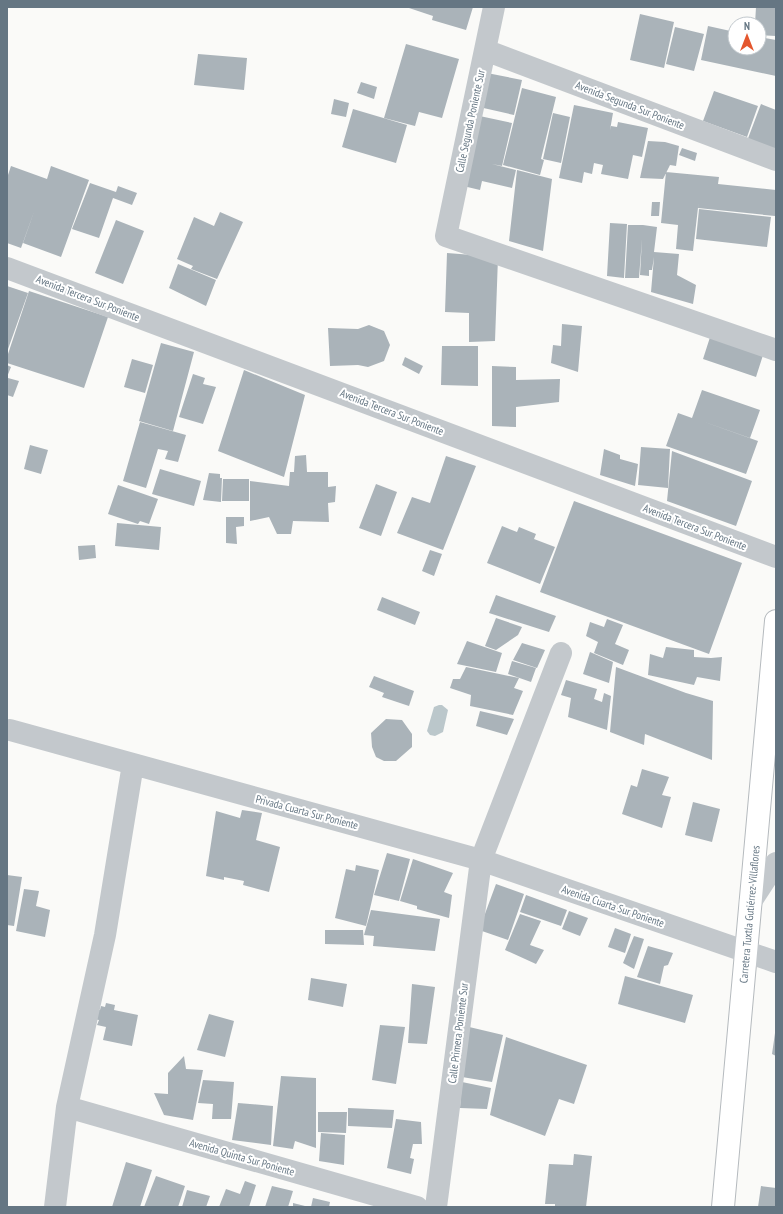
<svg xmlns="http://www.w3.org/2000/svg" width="783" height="1214" viewBox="0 0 783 1214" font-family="'PT Sans Narrow',sans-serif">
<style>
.water{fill:#bbc7cb}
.building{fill:#aab3b9}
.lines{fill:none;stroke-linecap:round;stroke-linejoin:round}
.primary-casing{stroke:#b5babe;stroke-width:24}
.street{stroke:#c3c8cc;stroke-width:22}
.primary{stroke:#fff;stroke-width:22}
.labels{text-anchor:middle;stroke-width:4;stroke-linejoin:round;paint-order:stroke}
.street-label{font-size:11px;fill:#657683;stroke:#fff}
</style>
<rect width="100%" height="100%" fill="#fafaf8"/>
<path class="water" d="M439,705H442L448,710L443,732L435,736L430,735L427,731L434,707Z"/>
<path class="building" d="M406,7H473L466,30L432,20L433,16Z
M756,7H776V36L759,35V24H755Z
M640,14L674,22L664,68L630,60Z
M708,26L735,32V48H759V37L776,40V76L701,60Z
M675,27L704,34L694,71L666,64Z
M406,44L459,59L442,118L419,112L415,126L384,118Z
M198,54L247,58L244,90L194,85Z
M487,73L522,80L514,115L479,107Z
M361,82L377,87L374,99L357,93Z
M522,88L556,97L541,159L544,160L540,175L503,165Z
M714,91L758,106L747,137L703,121Z
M334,99L349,103L346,117L331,114Z
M761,104L776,110V152L747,141Z
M574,105L613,113L610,130L611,126L617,127L618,122L648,128L642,157L633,155L628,179L601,174L603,165L594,163L592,174L584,172L582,183L559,178Z
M353,109L407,125L396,163L342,147Z
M553,113L570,117L561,163L543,159Z
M475,115L512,123L502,166L492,164L516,170L512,188L482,181L480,190L459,185Z
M648,141L665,142L679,146L676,166L670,165L663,179L640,178Z
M682,148L697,153L695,161L679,155Z
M11,166L47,179L51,166L89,180L61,257L23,243L35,209L21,248L7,243V178Z
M517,170L552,179L543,251L509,241Z
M666,172L719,177L718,184L776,190L775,216L698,208L699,199L693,251L676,249L678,225L661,223Z
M90,183L116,192L118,186L137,193L132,205L113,198L99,238L72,229Z
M652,202H660L659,216H651Z
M699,209L771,217L767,247L696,239Z
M220,212L243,222L217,279L191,269L193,266L177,259L194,217L214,226Z
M116,220L144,231L123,284L95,273Z
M610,223L627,224L624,278L607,276Z
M628,225H643L657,227L654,252L679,254L677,275L696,285L693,304L651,292L654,257L652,270H649V276L640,275L642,239L639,278H625Z
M447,253L498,257L495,341L469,342V313L445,312Z
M178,264L216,280L206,306L169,288Z
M7,286L28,293L7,352Z
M29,291L108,317L84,388L7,363V357Z
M562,324L582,326L578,372L551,363L553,345L561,346Z
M369,325L384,331L390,345L384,361L368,367L358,365L330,366L328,328L358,329Z
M712,331L765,349L756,377L703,359Z
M161,343L194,352L173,431L139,421Z
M442,346H478V386L441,385Z
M405,357L423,366L419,374L402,365Z
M132,359L153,365L145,393L124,387Z
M7,365L11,367L7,377Z
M492,366L516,367V380L560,379L559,402L516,407V427L492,426Z
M244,370L305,395L284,477L218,451Z
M193,374L205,378L203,384L216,387L203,424L179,417Z
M8,378L19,381L13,397L7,395Z
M702,390L760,410L750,438L696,419L758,441L746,474L666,446L678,413L692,418Z
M140,422L186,435L178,462L165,459L168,451L158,449L146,488L123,481Z
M30,445L48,450L41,474L24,469Z
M641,447L670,449L668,488L638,485Z
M604,449L620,455V459L638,464L635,486L600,475Z
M672,451L752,481L736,526L667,501Z
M306,455L307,472H328V487L336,486L335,502L328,503L329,522L293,521L291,534H277L269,517L250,521V481L289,486L290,472H294L295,456Z
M446,456L476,466L443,550L397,533L412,497L430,503Z
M160,469L201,481L194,506L152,494Z
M209,473L220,474V478H222L221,502L203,500Z
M223,479H249V501H222Z
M376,484L397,492L381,536L359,528Z
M118,485L158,499L149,524L140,521L138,524L108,514Z
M574,501L742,563L709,654L540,592Z
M226,517H244V526L236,527L237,544L226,543Z
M117,523L161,527L159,550L115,546Z
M502,526L517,532L519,527L536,534L534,539L555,547L540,584L487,563Z
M95,545L96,558L79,560L78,546Z
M430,550L442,554L434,576L422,571Z
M496,595L556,616L549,632L489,613Z
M382,597L420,612L415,625L377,610Z
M496,618L522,627L518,635L496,650L485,646Z
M607,619L623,625L615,644L629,650L623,665L594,653L598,642L586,636L590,622L604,627Z
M467,641L502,653L496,672L457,664Z
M522,643L545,650L537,668L513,660Z
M666,647L694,650V657L711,658L722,657L720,681L697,677L694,685L648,675L650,654L663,658Z
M590,652L613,662L609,683L583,674Z
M512,661L536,668L531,682L508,674Z
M466,667L519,678L514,688L523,691L513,715L470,706L471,695L450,688L453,679H460Z
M616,667L686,693L713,701L712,760L645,734L644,745L610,732Z
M374,676L414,691L409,706L382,697L384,693L369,687Z
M566,680L597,689L594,699L602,702L604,693L611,696L607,730L568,717L571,698L561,695Z
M480,711L514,719L507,735L476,726Z
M386,719L402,720L412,734V747L396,761H384L376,757L372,747L371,733Z
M642,769L669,777L662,795L671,797L662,828L622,814L631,785L637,787Z
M693,802L720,809L712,842L685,835Z
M242,810L262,813L256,840L280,847L269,892L243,885L244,881L224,877V880L206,876L216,811L240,818Z
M387,853L410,859L399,901L374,895Z
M413,859L453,873L444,892L452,895L449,918L417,909V906L400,901Z
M356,865L379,870L366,926L335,918L346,869L355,871Z
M7,875L22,877L14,926L7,925Z
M496,884L524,894L508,940L479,930Z
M24,889L39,891L36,906L50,910L45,937L16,931Z
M526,895L567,910L561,926L520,912Z
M371,910L440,919L435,951L373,946L374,936L364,935Z
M569,911L588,918L580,936L562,929Z
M520,914L541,921L530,945L544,950L536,964L505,950Z
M615,928L631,934L625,953L608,947Z
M325,930H363L364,945L325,944Z
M634,936L644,939L634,969L623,963Z
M648,946L673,953L668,965L664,966L660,984L637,977Z
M625,976L693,995L685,1023L618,1004Z
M311,978L347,984L343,1007L308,1000Z
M412,984L435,987L427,1044L408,1043Z
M106,1003L115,1005L114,1010L138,1015L132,1046L103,1040L106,1027L97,1025L99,1020L94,1019L96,1009L100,1010L101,1006L105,1007Z
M209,1014L234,1021L225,1057L197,1050Z
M380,1025L405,1027L396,1084L372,1080Z
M465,1026L503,1035L492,1082L462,1077Z
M775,1033H776V1056L772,1054Z
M506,1037L587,1065L574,1104L559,1099L545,1136L490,1115Z
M184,1056L186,1069L203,1070L193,1120L164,1115L154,1093L168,1094V1073Z
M281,1076L316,1078V1148L295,1141L293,1149L273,1146Z
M203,1080L234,1082L231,1119H212L213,1104L198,1103Z
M462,1082L491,1088L487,1109L460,1108Z
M238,1103L273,1106L271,1145L232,1140Z
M348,1108L394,1110L392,1128L348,1126Z
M318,1112H347L346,1133L318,1132Z
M396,1119L421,1122L422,1144H413L410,1158L414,1159L411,1174L387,1168Z
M321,1133L345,1135L344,1165L319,1161Z
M574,1154L592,1156L586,1207H555V1204H545L549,1164L573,1165Z
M126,1162L152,1170L140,1207H112Z
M156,1176L185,1186L178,1207H144Z
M245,1181L256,1185L249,1207H219L226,1189L240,1194Z
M272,1186L293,1191L288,1207H265Z
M761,1186L776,1188V1207H758Z
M187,1190L210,1196L206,1207H182Z
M313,1198L330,1202L329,1207H311Z
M293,1203L305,1206V1207H293Z"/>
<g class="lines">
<defs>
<g id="primary">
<path id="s1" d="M723,1207L776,621"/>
</g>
</defs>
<use href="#primary" class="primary-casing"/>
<path class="street" d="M494,7L446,236L776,350
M485,50L776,160
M7,268L776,557
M10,730L481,860L776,962
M750,903L776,863
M67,1107L417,1207
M55,1207L67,1107L105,935L133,764
M436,1207L481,860L561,653"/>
<use href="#primary" class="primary"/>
</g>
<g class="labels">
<g class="street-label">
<text transform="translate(630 105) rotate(21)" y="4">Avenida Segunda Sur Poniente</text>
<text transform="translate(470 121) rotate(-78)" y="4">Calle Segunda Poniente Sur</text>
<text transform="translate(88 298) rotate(21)" y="4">Avenida Tercera Sur Poniente</text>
<text transform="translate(392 412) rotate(21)" y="4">Avenida Tercera Sur Poniente</text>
<text transform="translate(695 527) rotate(21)" y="4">Avenida Tercera Sur Poniente</text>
<text transform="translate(307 812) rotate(15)" y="4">Privada Cuarta Sur Poniente</text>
<text transform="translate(613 906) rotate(19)" y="4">Avenida Cuarta Sur Poniente</text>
<text dy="4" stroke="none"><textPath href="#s1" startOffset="294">Carretera Tuxtla Gutiérrez-Villaflores</textPath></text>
<text transform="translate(458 1033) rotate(-83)" y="4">Calle Primera Poniente Sur</text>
<text transform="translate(242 1157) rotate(16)" y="4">Avenida Quinta Sur Poniente</text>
</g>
</g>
<rect width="783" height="1214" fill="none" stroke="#657683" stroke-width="16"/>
<g transform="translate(747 36)"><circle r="19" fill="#ffffff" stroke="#c1c8cd"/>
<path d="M0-3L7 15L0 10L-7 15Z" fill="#e4572e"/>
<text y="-6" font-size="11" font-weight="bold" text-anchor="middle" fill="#657683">N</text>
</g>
</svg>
